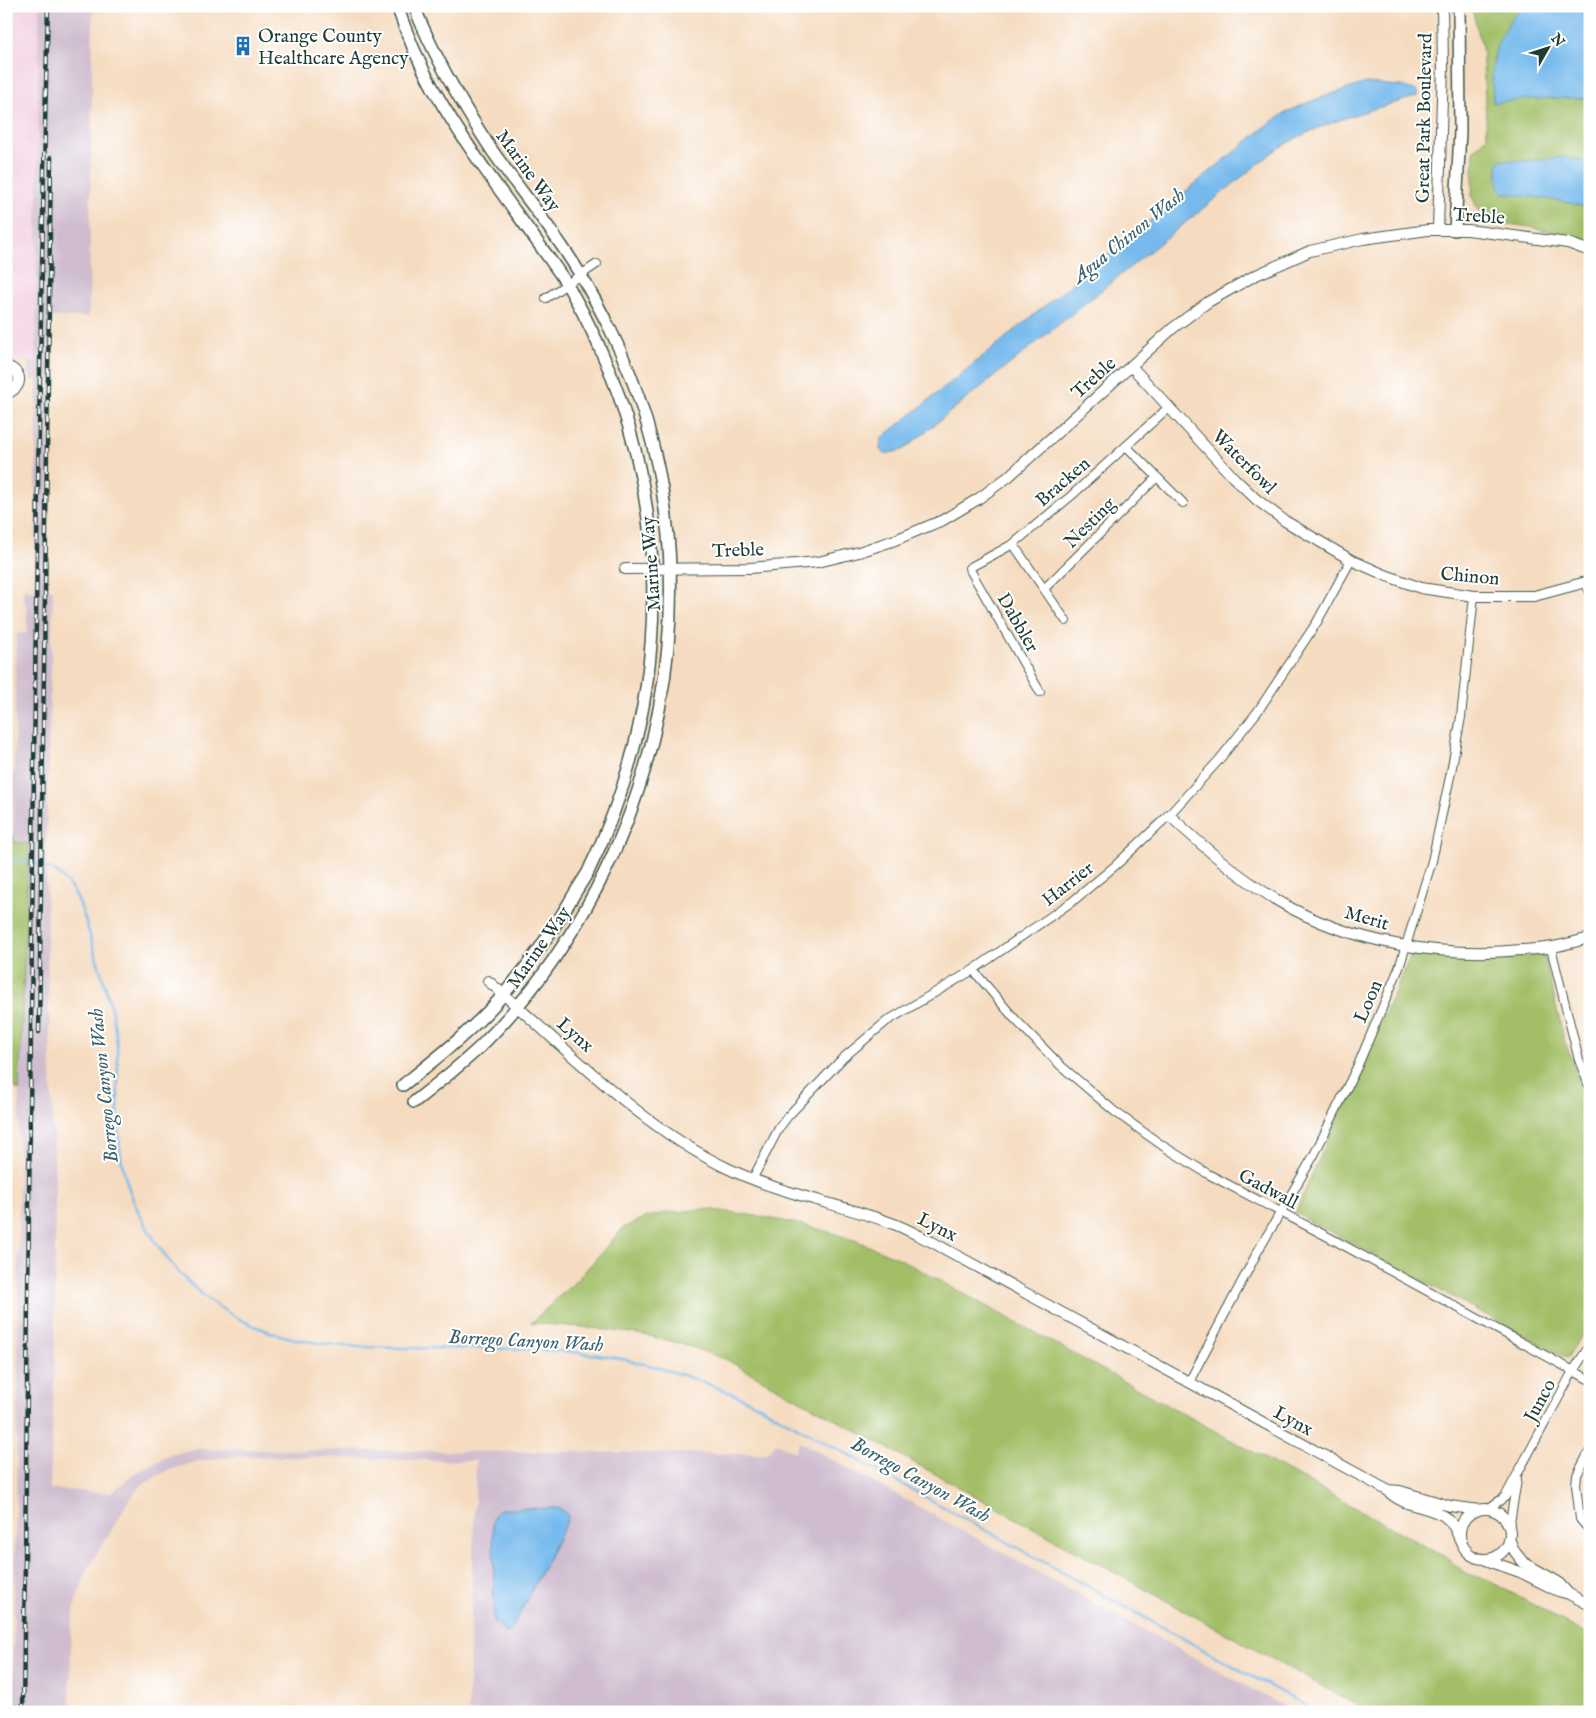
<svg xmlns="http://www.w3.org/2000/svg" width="1596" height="1718" viewBox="0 0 1596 1718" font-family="'IM FELL English',serif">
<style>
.built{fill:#f3cfe0}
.industrial{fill:#cfbdcf}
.green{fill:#a2bf67;stroke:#607e4e}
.water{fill:#76baed;stroke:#4a7c90}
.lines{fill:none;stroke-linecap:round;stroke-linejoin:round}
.stream{stroke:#76baed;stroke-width:2.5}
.minor-casing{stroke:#3f5549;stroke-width:10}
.tertiary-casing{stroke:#3f5549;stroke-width:12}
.secondary-casing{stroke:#3f5549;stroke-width:14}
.minor{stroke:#fff;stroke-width:8}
.tertiary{stroke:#fff;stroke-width:10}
.secondary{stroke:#fff;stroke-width:11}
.rail-casing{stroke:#1f3d34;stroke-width:4.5}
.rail{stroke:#fff;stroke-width:2.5;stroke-dasharray:8;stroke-linecap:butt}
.labels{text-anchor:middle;stroke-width:4;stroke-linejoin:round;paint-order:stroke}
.poi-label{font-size:19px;fill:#1f3d34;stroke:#fff;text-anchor:start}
.street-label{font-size:19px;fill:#1f3d34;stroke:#fff}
.water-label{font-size:20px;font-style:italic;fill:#39626c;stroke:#fff}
</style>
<rect width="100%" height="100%" fill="#fff"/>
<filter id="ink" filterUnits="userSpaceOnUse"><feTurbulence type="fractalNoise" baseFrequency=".02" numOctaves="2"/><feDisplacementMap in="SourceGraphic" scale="10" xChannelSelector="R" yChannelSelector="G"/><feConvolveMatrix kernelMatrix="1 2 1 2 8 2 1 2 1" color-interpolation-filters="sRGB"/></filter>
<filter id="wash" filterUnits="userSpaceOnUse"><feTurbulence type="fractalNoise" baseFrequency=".0096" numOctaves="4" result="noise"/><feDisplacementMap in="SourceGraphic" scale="20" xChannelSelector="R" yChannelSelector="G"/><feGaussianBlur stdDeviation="1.12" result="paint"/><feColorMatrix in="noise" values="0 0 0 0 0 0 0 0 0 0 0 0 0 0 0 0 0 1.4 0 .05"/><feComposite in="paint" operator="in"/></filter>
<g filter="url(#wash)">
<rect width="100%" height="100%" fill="#f5dbbf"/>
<path class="built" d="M6,6H39L36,362L6,361Z"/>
<path class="industrial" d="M39,6H93L89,317H51L47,589L53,590L46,844L47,951L55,1187V1360L50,1489L111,1493L136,1473L170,1455L195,1449L765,1454L777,1443L794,1452L800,1442L1294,1712H468L476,1461L239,1456L199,1461L166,1471L142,1485L127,1502L120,1516L87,1570L75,1604L71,1633L70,1712H12L18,1384L19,1098L29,844L14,842L13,835L16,634L27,633V607L22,597L25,587H28V590H35L37,380H32L29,376V362H36Z"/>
<path class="green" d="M1471,6H1590V243L1572,237L1530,227L1494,222L1479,211L1472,197L1474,150L1487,137L1482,46Z
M6,831L13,835L14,842L29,844L19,1091L6,1081Z
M1411,955L1486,959L1544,955L1564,1039L1590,1111V1323L1567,1358L1295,1213Z
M705,1209C756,1215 806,1223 854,1240C870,1246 885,1253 900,1259L1449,1559C1461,1573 1468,1575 1486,1579L1590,1636V1712H1369L727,1360C703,1351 679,1342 653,1337C613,1329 572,1326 531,1323L578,1279L623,1228L644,1218L665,1213Z"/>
<path class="water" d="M1525,6H1590V99C1557,97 1526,99 1493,103C1493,89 1491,73 1494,59C1496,42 1510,15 1525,6Z
M1366,83L1401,86L1417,91L1418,96C1369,111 1315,123 1273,152L903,450L884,454L880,450L881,439L1271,122C1300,102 1333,94 1366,83Z
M1562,157L1583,161L1590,169V208L1561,201L1503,193L1499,188L1497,165L1501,160L1528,161Z
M558,1508L564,1511L568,1516L567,1521L513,1627L509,1632L504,1633L499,1624L494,1623L493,1519L496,1512L500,1509Z"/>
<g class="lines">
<path class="stream" d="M6,855C20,863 48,864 57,873C79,890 83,914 91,939C101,974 114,1009 117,1045C119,1080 116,1115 120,1149C125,1200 159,1257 197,1290C261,1346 332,1347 413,1348C469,1349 526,1347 582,1353C643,1359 699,1378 754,1403L1317,1712"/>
</g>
</g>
<g filter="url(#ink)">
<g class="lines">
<defs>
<path id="minor" d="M546,298L597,264
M1126,446L1183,503
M1013,544L1066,621
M1586,583L1590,593
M1044,589L1157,477
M1040,692L969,568L1013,544L1071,496L1169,407
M1551,948L1579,1060L1590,1088
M973,970L1014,1018L1060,1065L1114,1111L1163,1146L1208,1174L1334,1240L1590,1380
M753,1178L779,1128L788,1116L843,1058L887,1021L973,970L1073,901L1116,865L1169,815L1219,760L1258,711L1317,622L1351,560
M1189,1382L1258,1251L1314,1155L1358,1065L1399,968L1432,861L1451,772L1461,717L1474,596
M1590,1450L1577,1475L1576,1485L1580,1519L1590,1531
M1486,1510L1505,1497L1573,1371L1590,1345
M1509,1528L1517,1480"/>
<path id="tertiary" d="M1438,230L1443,66L1442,6
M6,366C24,372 23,387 6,394
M1131,366L1234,478L1257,500L1285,521L1351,560L1385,575L1421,588L1474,596H1534L1590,581
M625,569L750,568L818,562L859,552L895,540L943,520L978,499L1008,477L1173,328L1208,302L1254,276L1310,251L1363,239L1428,230H1468L1568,243L1590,251
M1169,815C1203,847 1239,878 1280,902C1350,943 1442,958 1522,950C1532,949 1543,949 1553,947C1565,945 1577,941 1590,938
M488,981C564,1045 638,1126 729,1169C781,1194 840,1204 894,1224C907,1229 919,1236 932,1242L1387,1490C1402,1507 1426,1505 1444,1516C1453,1522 1457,1533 1461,1542
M1387,1490L1400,1491L1450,1506L1479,1510
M1460 1534a25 25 0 1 1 50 0a25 25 0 1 1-50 0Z
M1509,1539L1515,1552L1523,1562L1558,1582L1568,1593
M1486,1560L1520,1572L1558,1591L1569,1594L1590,1605"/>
<path id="secondary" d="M397,6C407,35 419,63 434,90C472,158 523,219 567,284C674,467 681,681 588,872C582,882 575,892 569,903C550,935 528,966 504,994C474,1029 438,1057 403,1085
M1455,230L1460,131L1459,6
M414,1102C437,1084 460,1066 481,1046C666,861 728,569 611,331C598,305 584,279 568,255C544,219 516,185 491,149C461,103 434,57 414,6"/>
</defs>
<use href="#minor" class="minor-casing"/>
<use href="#tertiary" class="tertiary-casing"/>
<use href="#secondary" class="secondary-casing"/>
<use href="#minor" class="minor"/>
<use href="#tertiary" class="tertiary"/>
<use href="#secondary" class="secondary"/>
<defs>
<path id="rail" d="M39,1032L51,157
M23,1712C31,1143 33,575 48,6"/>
</defs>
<use href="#rail" class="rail-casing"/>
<use href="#rail" class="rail"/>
</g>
</g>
<defs>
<symbol id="building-bare" viewBox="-9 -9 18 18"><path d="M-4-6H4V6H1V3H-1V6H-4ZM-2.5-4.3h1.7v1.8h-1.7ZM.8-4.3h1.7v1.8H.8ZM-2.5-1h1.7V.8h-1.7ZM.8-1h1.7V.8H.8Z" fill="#1f6fb2" stroke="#fff" stroke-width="2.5" paint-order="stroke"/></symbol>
</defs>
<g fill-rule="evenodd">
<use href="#building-bare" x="229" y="32" width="28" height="28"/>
</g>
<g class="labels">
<g class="poi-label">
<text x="258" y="42">Orange County<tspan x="258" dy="22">Healthcare Agency</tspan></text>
</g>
<g class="street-label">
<text transform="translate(1423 118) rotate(-89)" y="7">Great Park Boulevard</text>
<text transform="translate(529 170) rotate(54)" y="7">Marine Way</text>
<text transform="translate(1479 215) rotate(4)" y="7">Treble</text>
<text transform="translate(1093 377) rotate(-42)" y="7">Treble</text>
<text transform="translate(1245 461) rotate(45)" y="7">Waterfowl</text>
<text transform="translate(1062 481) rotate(-41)" y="7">Bracken</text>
<text transform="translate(1089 522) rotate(-45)" y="7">Nesting</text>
<text transform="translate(738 549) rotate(-2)" y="7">Treble</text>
<text transform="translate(650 564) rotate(-94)" y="7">Marine Way</text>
<text transform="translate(1470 575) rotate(5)" y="7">Chinon</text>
<text transform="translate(1019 622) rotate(60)" y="7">Dabbler</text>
<text transform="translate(1067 883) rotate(-38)" y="7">Harrier</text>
<text transform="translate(1367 917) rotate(16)" y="7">Merit</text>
<text transform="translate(538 947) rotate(-55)" y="7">Marine Way</text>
<text transform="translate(1367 1001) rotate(-67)" y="7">Loon</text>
<text transform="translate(576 1034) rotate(42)" y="7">Lynx</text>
<text transform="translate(1269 1188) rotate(28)" y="7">Gadwall</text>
<text transform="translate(938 1226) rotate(27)" y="7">Lynx</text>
<text transform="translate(1539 1400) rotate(-62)" y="7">Junco</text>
<text transform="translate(1294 1420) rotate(29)" y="7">Lynx</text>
</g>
<g class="water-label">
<text transform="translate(1128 235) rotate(-39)" y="7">Agua Chinon Wash</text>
<text transform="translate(103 1086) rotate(-96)" y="7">Borrego Canyon Wash</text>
<text transform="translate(526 1340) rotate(3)" y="7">Borrego Canyon Wash</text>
<text transform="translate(921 1479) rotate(29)" y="7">Borrego Canyon Wash</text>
</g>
</g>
<rect width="1596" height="1718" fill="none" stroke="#fff" stroke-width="25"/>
<g transform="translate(1548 48) rotate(51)" stroke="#ffffff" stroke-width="4" paint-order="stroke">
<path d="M0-4L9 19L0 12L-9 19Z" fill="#1f3d34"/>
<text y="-8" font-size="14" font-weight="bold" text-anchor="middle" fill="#1f3d34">N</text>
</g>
</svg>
